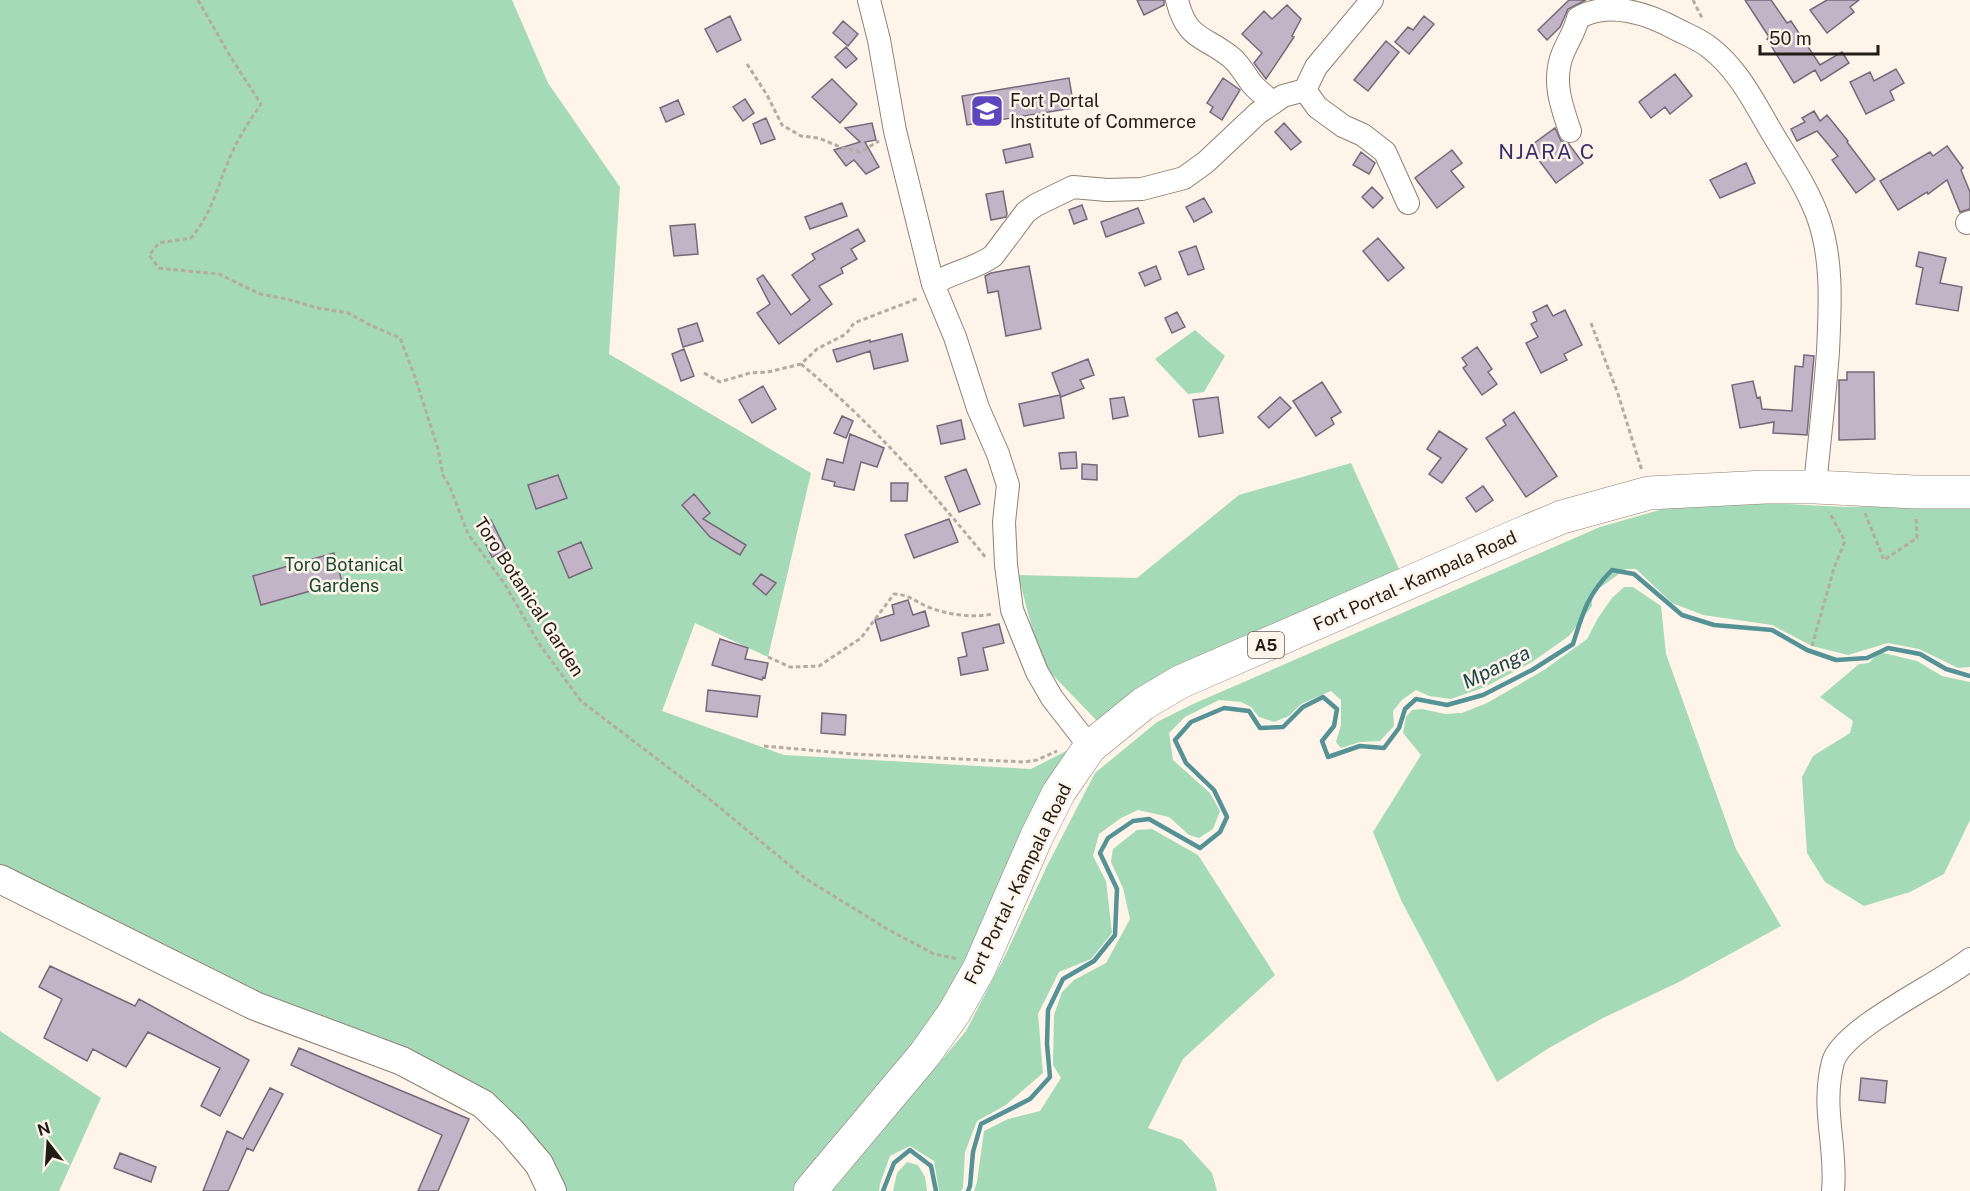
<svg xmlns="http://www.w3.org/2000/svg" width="1970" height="1191" viewBox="0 0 1970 1191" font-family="'Public Sans',sans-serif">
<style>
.green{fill:#a4dab7}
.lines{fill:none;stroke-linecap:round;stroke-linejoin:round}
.stream{stroke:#549296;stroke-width:4.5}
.building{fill:#c2b4c6;stroke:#756979;stroke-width:1.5}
.minor-casing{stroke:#908172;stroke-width:24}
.major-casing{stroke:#908172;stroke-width:30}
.highway-casing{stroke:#908172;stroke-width:34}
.path{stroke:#b4aba2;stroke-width:3;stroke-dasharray:4.5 3;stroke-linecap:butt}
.minor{stroke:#fff;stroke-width:22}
.major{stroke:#fff;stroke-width:28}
.highway{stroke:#fff;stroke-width:33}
.labels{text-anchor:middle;stroke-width:5;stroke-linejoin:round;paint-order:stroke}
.shield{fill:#fef4ea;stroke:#645d56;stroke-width:1.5}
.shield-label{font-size:16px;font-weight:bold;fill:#221c16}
.poi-label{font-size:18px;fill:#221c16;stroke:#fef4ea;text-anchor:start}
.park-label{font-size:18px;fill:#1a4b30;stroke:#fef4ea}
.street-label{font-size:18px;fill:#221c16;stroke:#fef4ea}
.water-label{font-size:20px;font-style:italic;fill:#1d474b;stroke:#fef4ea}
.quarter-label{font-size:21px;letter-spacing:1.5px;fill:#362e69;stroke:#fef4ea}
</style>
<rect width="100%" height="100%" fill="#fef4ea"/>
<path class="green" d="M0,0H512L548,83L620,187L609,354L811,473L768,657L695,623L662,711L784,755L1031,769L1068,750L1017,848L935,1029L803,1191H564L532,1133L486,1096L262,996L0,868Z
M1195,330L1225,356L1204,392L1188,394L1155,359Z
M1351,463L1405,582L1099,723L1045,667L1032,628L1018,575L1137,578L1239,495Z
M1749,502L1845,507L1970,504V667L1958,668L1919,649L1888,643L1848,655L1812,646L1772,625L1703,615L1672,603L1636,569H1626L1591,594L1592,606L1569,636L1532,662L1485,687L1451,699L1429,696L1416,690L1402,700L1393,711L1394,726L1380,741L1360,742L1341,748L1336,742L1341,725V700L1331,691L1301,704L1289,716L1274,722L1259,717L1251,707L1241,702L1219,700L1185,717L1169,733L1173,760L1210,793L1220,811L1213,829L1199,838L1189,835L1169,817L1138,810L1121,818L1099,834L1093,856L1106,881L1112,933L1091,959L1059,972L1038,1014L1043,1073L1006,1105L977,1121L965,1152L963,1188L961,1191H939L934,1161L910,1146L890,1156L880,1184L879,1191H832L966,1031L1005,956L1048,864L1095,773L1157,722L1193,704L1600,527L1670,507Z
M1624,587H1633L1661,606L1666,654L1736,849L1781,926L1679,982L1603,1018L1549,1048L1497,1082L1401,900L1373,832L1421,755L1403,733L1406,717L1412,710L1422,709L1445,714L1462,713L1487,703L1544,670L1587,639L1598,618L1612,598Z
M1879,652L1917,661L1942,676L1970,682V820L1944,874L1910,892L1864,906L1825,882L1807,853L1802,777L1813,756L1850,733L1853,721L1820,697L1859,664L1869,663Z
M1152,829L1198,855L1275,975L1183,1059L1148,1128L1182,1140L1212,1173L1217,1191H974L977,1182L984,1131L1008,1119L1040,1111L1061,1078L1053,1065L1054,1015L1062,992L1074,980L1106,963L1130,919L1123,888L1111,862L1113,849L1137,830Z
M0,1031L101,1098L59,1191H0Z
M907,1162L918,1165L925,1177L927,1191H893L897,1173Z"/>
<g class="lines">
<path class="stream" d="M883,1191L894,1163L910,1150L931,1166L936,1191
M968,1191L970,1186L973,1152L981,1124L1030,1099L1050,1077L1047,1044L1048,1010L1063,979L1094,961L1115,935L1117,889L1100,853L1108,838L1133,821L1149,819L1200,848L1220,832L1227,817L1214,790L1186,763L1175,740L1191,722L1224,708L1249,711L1260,728L1283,727L1303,707L1323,697L1337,709L1334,726L1322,741L1328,757L1360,746L1384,748L1399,728L1405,709L1416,699L1447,705L1483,695L1532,670L1573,644C1583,612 1588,594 1612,570L1634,574L1682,615L1714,625L1772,630L1807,650L1836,660L1867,658L1888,648L1920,654L1946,669L1970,676"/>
</g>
<path class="building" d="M1137,0H1164V5L1144,15Z
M1569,0H1586L1568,9L1560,27L1547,40L1538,30Z
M1745,0H1771L1787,23L1791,21L1820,65L1842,52L1849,63L1821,81L1815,70L1794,83L1767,39L1769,37Z
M1827,0H1859L1850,7L1854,12L1827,33L1810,10Z
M1287,5L1301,19L1292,36L1294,37L1266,79L1254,63L1262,53L1242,34L1264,11L1272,19Z
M730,16L741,40L717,52L705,29Z
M1424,16L1434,24L1409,54L1395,42L1408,27L1413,30Z
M843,21L858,34L848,46L833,33Z
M1386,41L1399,52L1368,91L1354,80Z
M846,47L857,59L846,68L835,57Z
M1896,69L1904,83L1890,91L1894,100L1866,114L1850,82L1870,72L1874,81Z
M1675,74L1692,96L1670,114L1665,107L1651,118L1639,102Z
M1069,78L1074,108L967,125L962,96Z
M1223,78L1240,90L1222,120L1210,112L1213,107L1207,103Z
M832,79L857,104L840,123L812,97Z
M745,99L754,113L743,121L733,107Z
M678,100L684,114L666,122L660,108Z
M1814,111L1820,121L1827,115L1848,141L1847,142L1875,179L1856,193L1832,160L1838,156L1817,131L1797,141L1791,129L1805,122L1802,118Z
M766,118L775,139L761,144L753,124Z
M872,123L876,140L865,142L879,167L866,174L854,160L846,166L834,150L860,142L845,128Z
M1284,123L1301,142L1291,150L1275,132Z
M1555,128L1561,141L1569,144L1583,163L1556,183L1529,147Z
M1030,144L1033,157L1006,163L1003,150Z
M1947,146L1963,168L1961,170L1970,192V209L1960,212L1947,180L1928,194L1927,192L1898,210L1880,181L1930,152L1933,156Z
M1452,150L1462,163L1451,171L1464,187L1437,208L1415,178Z
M1361,152L1375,163L1369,174L1353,165Z
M1746,163L1755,183L1720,198L1710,180Z
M1372,187L1383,198L1373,208L1362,197Z
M1003,191L1007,214L1006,217L991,220L986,194Z
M1204,198L1212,212L1194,222L1186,207Z
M842,203L847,216L810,229L805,217Z
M1082,205L1087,219L1074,224L1069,210Z
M1138,208L1144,223L1106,237L1101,222Z
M695,224L698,254L674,256L670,226Z
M858,229L865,241L851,249L857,259L841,268L843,273L819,286L832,304L779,344L757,313L770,304L757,279L763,275L791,315L810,300L792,275L815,259L812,254Z
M1378,238L1404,268L1388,281L1363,251Z
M1196,246L1204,269L1188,275L1179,252Z
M1919,252L1946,258L1940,283L1962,287L1958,311L1916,304L1923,268L1916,266Z
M1029,266L1041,329L1006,336L998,291L988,293L985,276L991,273Z
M1156,266L1161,279L1145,286L1139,273Z
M1547,305L1553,316L1565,310L1582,345L1564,354L1567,360L1541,373L1526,343L1538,337L1531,324L1537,321L1533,312Z
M1177,312L1185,327L1172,333L1165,318Z
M697,323L703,341L683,347L678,329Z
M902,334L908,361L874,369L870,351L837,362L833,350L870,340V342Z
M1477,347L1492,369L1488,372L1497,384L1482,395L1463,368L1467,365L1462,358Z
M684,349L694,376L681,381L672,354Z
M1804,355L1814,356L1807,435L1773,433L1774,422L1740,428L1732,385L1753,381L1757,398L1760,397L1762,409L1792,411L1795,366L1803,367Z
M1088,359L1094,375L1080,380L1084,388L1061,397L1052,373Z
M1847,372H1874L1875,439L1839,440V380H1847Z
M1322,382L1341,412L1331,418L1334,424L1316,436L1293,401Z
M763,386L776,409L752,423L739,400Z
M1060,395L1064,418L1024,426L1019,404Z
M1124,397L1128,416L1113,419L1110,399Z
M1218,397L1223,433L1199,437L1193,400Z
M1280,397L1291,408L1269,428L1258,417Z
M1514,412L1557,476L1526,497L1486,438L1506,425L1503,420Z
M842,416L853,421L846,438L834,433Z
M961,420L965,439L941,444L937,426Z
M1439,431L1467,449L1442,483L1429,474L1441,458L1427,449Z
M850,434L884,448L877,467L861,462L854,490L834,486L835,482L822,479L827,459L843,463Z
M1076,452L1077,468L1061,469L1059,453Z
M1082,464L1097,465V480L1082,479Z
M966,469L980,504L959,512L945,477Z
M558,475L567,498L536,509L528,485Z
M891,483H908L907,501H891Z
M1483,486L1493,500L1476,512L1466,498Z
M694,494L710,513L703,519L746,545L740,555L710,537L682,505Z
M949,519L958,542L914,558L905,535Z
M491,520L506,550L492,557L477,526Z
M581,542L592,568L569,578L558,552Z
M334,553L342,582L261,605L253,576Z
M761,574L776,583L766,595L753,584Z
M908,600L913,615L925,611L929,626L881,641L875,620L894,614L892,605Z
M999,624L1004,643L983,648L988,670L961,675L958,658L967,656L962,633Z
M720,639L748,648L745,659L768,663L765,678L763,677L762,680L712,665Z
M708,690L760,696L757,717L706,711Z
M822,713L846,715L845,735L821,733Z
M50,966L135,1006L139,999L249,1060L220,1116L201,1106L220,1068L148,1032L126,1067L93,1049L87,1061L44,1038L62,999L39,987Z
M299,1048L469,1119L438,1191H418L442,1135L291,1065Z
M1861,1078L1887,1081L1885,1103L1859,1100Z
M270,1088L283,1094L253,1151L247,1148L228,1191H203L227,1131L243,1139Z
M120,1153L156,1167L151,1182L114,1168Z"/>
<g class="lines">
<defs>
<path id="minor" d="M869,0L879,40L895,131L933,284L955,337L978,408L998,454L1008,485L1004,522L1006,565L1012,610L1037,672L1052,698L1090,747
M1177,0C1187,41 1204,35 1232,58C1241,66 1245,75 1252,84C1258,91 1266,96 1273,103
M1305,90L1317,107L1343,126L1363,135L1385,152L1408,203
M1570,131C1561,105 1552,80 1563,53C1568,41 1575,31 1578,18C1609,0 1649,14 1678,30C1688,35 1700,40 1709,47C1738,69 1754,102 1771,131C1788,160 1808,188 1819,220C1833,262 1830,307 1828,351C1825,396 1819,442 1815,487
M1967,223L1970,222
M933,284C952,272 975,269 993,256L1026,212L1036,205L1073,187L1107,190L1142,189L1184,178L1206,162L1258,113L1283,96L1305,90L1316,67L1372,0
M1833,1191C1837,1153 1824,1115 1830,1077C1831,1071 1832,1064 1834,1059C1849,1025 1939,984 1970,959"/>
<path id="major" d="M0,879L255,1006L402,1061L483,1104L511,1131L539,1164L552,1191"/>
<path id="highway" d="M810,1191L925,1054L954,1013L979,969L1036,838L1059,792L1090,747L1143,704L1180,682L1521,534L1562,517L1649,493L1765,487H1815L1915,492H1970"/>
</defs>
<use href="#minor" class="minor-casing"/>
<use href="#major" class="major-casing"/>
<use href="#highway" class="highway-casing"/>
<path class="path" d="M198,0L230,56L261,104C249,122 236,141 228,162C216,190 212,213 191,238L159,243L149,255L159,268L219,274L260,294L287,299L318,308L348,313L370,325L400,338L414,374L438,449L443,475L450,487L468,534L504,583L540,645L581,701L707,797L806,879L889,930L934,954L958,959
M1693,0L1703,20
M747,64L767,95L782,125L801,136L819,138L840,147L860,152L879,141
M1591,323L1618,394L1642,471
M801,364C871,422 930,489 987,559
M704,373L720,382L750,373L768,372L801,364L817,349L846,334L854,323L919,298
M1865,513L1884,560L1917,538L1916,516
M1812,646L1834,568L1845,541L1829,512
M768,657L790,667L819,666L861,638L894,594C908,594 916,602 928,607C949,615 972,618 993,614
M764,746L853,754L1025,762L1037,760L1057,751"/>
<use href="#minor" class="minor"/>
<use href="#major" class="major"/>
<use href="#highway" class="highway"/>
</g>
<defs>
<symbol id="school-square" viewBox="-11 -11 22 22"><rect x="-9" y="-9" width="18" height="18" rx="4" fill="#5d46be" stroke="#fef4ea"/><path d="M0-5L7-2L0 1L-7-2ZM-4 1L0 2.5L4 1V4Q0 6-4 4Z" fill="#fff"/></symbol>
</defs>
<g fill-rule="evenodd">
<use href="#school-square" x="968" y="92" width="38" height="38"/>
</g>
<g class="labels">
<rect class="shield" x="1248" y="632" width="36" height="26" rx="4.5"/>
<g class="shield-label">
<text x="1266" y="651">A5</text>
</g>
<g class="poi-label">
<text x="1010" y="107">Fort Portal<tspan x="1010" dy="21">Institute of Commerce</tspan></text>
</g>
<g class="park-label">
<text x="344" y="571">Toro Botanical<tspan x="344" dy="21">Gardens</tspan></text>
</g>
<g class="street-label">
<text transform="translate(1415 581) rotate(-24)" y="6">Fort Portal - Kampala Road</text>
<text transform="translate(529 597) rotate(57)" y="6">Toro Botanical Garden</text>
<text transform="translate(1018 884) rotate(-64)" y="6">Fort Portal - Kampala Road</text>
</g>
<g class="water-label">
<text transform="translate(1496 667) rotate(-26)" y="7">Mpanga</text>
</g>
<g class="quarter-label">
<text x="1547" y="159">NJARA C</text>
</g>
</g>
<g transform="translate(48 1143) rotate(343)" stroke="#fef4ea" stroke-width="4.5" paint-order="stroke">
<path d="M0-4.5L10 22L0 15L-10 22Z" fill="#221c16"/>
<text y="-9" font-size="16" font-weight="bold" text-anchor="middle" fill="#221c16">N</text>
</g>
<path d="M1760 45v9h118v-9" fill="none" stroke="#221c16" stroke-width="3"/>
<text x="1769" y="45" font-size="18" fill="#221c16" stroke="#fef4ea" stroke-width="4.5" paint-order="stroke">50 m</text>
</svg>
